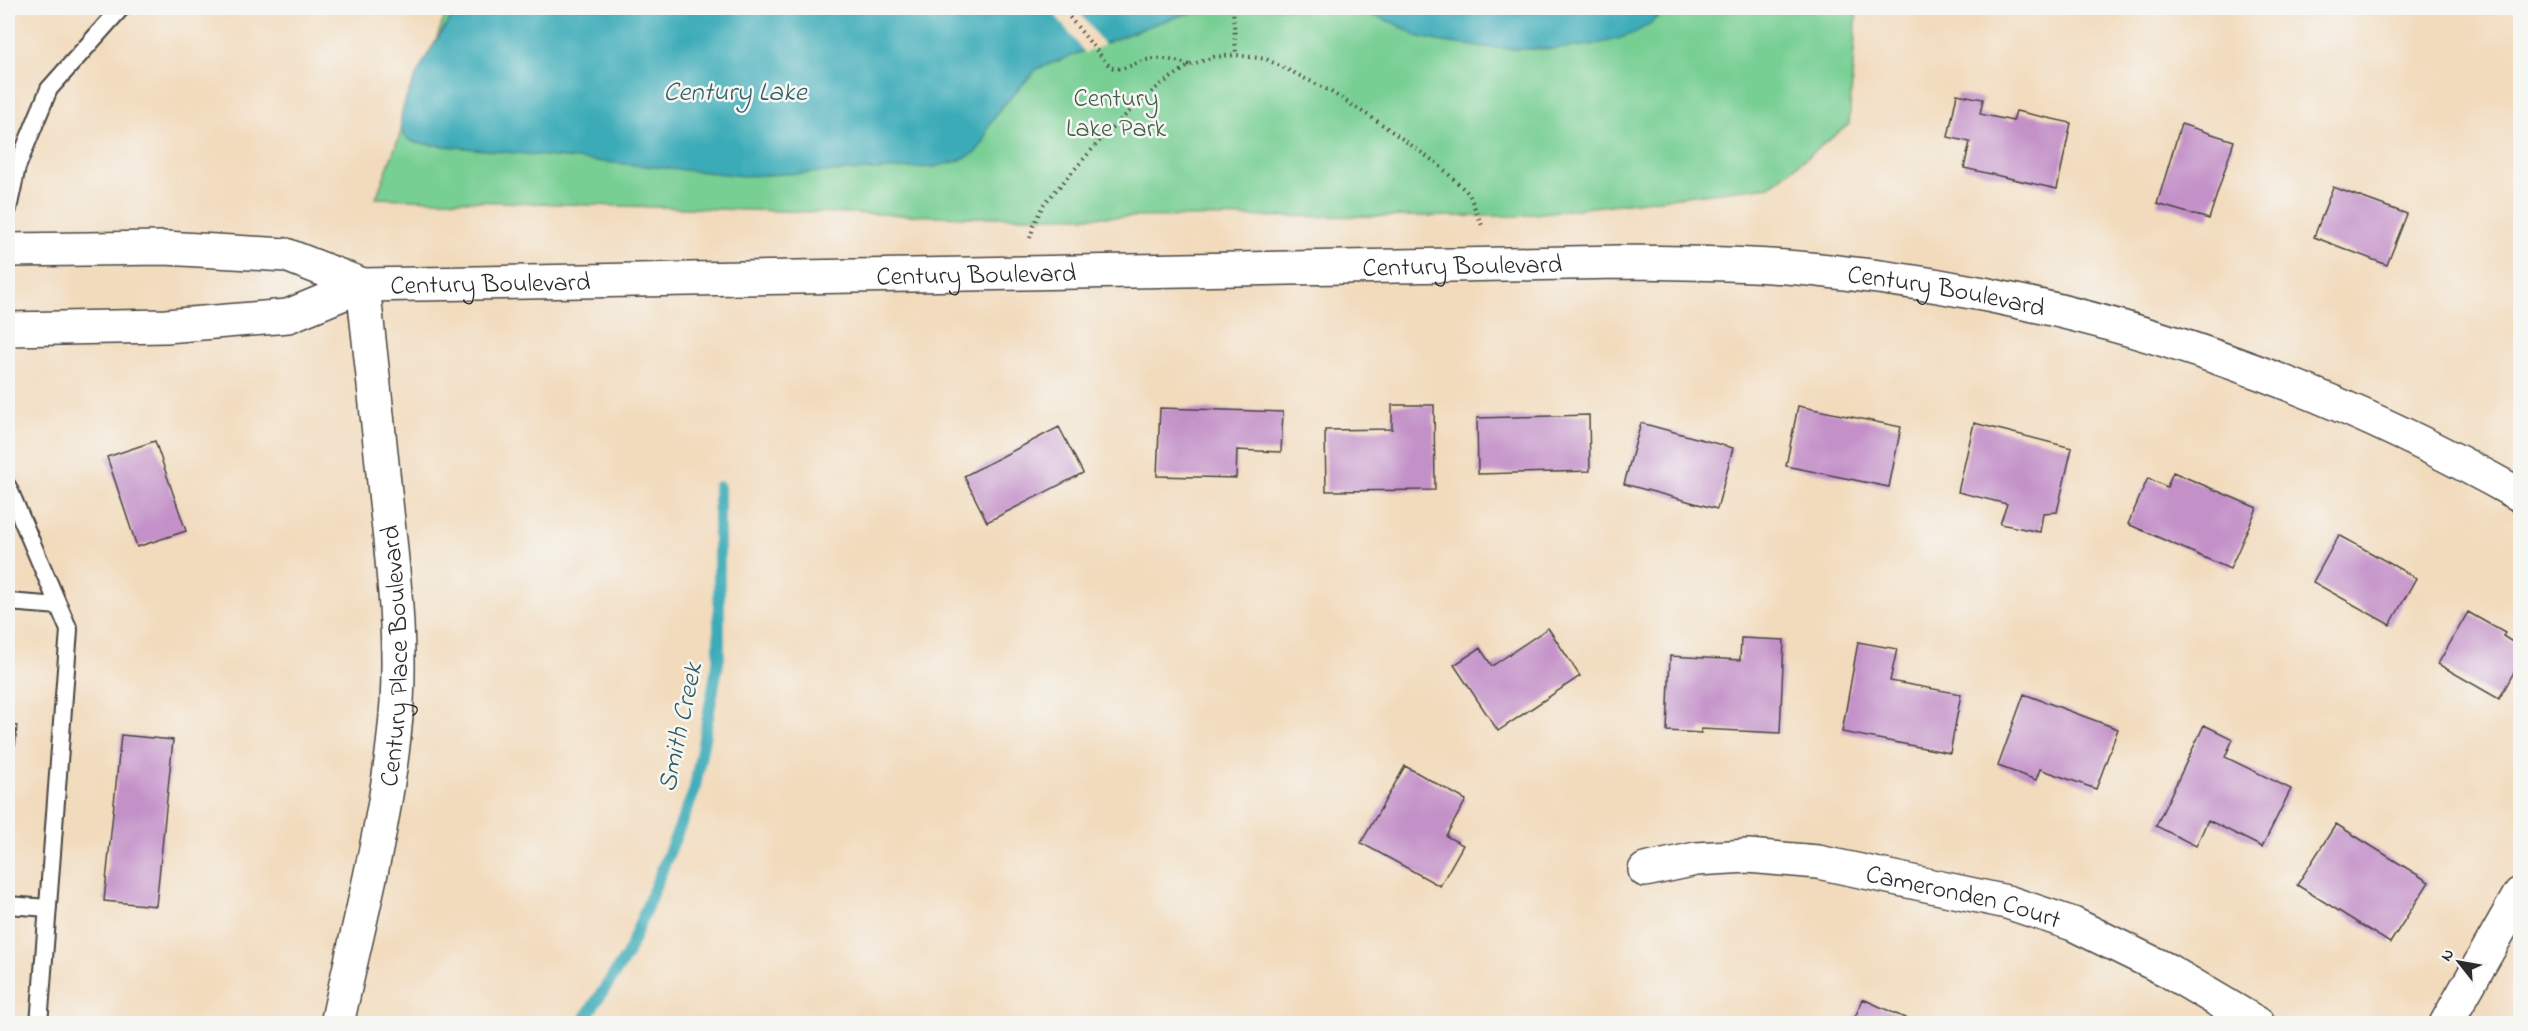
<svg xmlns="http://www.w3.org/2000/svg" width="2528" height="1031" viewBox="0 0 2528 1031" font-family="'Indie Flower',sans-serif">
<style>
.green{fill:#78cf94;stroke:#527d60;stroke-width:1.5}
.water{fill:#3babb8;stroke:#336b72;stroke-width:1.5}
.pier{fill:#f2dbbd}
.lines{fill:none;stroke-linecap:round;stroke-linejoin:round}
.stream{stroke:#3babb8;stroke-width:12}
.building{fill:#c390c8}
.lane-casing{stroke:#494541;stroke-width:20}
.street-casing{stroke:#494541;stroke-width:36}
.path{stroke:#494541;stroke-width:4;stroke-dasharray:1.5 4.5;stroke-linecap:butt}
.lane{stroke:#fff;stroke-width:16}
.street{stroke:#fff;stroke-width:33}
.labels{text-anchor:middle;stroke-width:5;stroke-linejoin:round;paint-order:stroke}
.park-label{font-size:26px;fill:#425c4a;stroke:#f6f6f2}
.street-label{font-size:26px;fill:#2b2b2b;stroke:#f6f6f2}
.water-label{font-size:27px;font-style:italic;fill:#315e63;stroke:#f6f6f2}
</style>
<rect width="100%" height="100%" fill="#f6f6f2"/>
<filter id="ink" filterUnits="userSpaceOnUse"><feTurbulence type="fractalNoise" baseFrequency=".0167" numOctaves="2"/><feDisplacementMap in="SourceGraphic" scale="12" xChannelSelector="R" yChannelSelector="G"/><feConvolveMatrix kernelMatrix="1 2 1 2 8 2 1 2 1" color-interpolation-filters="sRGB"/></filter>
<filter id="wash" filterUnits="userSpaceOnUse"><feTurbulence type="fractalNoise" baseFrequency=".008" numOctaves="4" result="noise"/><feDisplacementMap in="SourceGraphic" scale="24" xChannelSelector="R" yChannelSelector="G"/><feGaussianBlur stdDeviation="1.35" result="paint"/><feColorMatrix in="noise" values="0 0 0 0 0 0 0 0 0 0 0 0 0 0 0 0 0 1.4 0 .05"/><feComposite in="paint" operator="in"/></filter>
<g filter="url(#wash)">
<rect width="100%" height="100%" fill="#f2dbbd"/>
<path class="green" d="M448,8H1857L1849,124L1770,186L1517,216L968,217L376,198Z"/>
<path class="water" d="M460,8H1229L1186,14L1155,24L1037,69L1001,108L988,127L984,142L975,153L958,161L934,167L744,176L416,143C409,140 405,138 402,132C392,106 442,27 460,8Z
M1339,8H1664C1633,64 1474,51 1420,37C1412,35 1404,28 1396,24C1377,16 1360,11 1339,8Z"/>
<path class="pier" d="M1050,8H1076L1104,45L1085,53Z"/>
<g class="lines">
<path class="stream" d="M581,1024L627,955L694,792L719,657V487"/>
</g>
<g id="blocks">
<path class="building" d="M1957,94L1983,99L1980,114L2013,121L2016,111L2071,123L2057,189L1964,168L1970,142L1948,137Z
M2181,124L2234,141L2209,219L2157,204Z
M2333,187L2407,214L2387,265L2314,237Z
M1392,405H1434L1435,490L1326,491L1325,430L1392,429Z
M1798,406L1901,427L1889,487L1786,466Z
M1160,408L1283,412L1281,452L1237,450L1236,478L1157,476Z
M1589,415L1590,471L1478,474L1477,418Z
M1641,423L1733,448L1717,509L1624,484Z
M1974,423L2072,448L2057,512L2043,513L2040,532L2000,524L2007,504L1958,492Z
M1059,427L1083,473L987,522L964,476Z
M155,441L186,531L137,547L107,457Z
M2173,472L2257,508L2230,569L2128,524L2148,478L2167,487Z
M2339,535L2416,578L2390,625L2313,582Z
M2468,612L2505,633L2503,636L2520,647V661L2499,699L2438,664Z
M1548,628L1580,676L1498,731L1454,665L1480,648L1492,666Z
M1741,638L1784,640L1780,733L1701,729V733L1667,731L1670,656L1740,660Z
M1858,642L1897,649L1890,681L1961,694L1950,753L1842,732Z
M2024,694L2118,729L2096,789L2040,769L2036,780L1998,766Z
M8,725L17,726L15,745L8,744Z
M2204,725L2233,739L2225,757L2291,789L2262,847L2208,820L2196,846L2156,826Z
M121,735L173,740L156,906L104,901Z
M1405,766L1466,800L1446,836L1463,845L1440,886L1361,843Z
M2336,824L2429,882L2390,943L2297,885Z
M1863,999L1918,1024H1852Z"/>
</g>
</g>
<g filter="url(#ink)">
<use href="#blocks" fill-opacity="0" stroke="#494541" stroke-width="1.5"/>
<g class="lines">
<defs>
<path id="lane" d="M8,209L17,167L49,89L121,8
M8,487L69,630L39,1024
M8,602L59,606
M8,905L48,908"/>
<g id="street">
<path d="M8,250L165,248L286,255L363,285"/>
<path id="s1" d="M8,329L166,326L288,316L363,285L1620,262C1689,263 1759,263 1828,271C2073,296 2306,374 2520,495"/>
<path id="s2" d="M1645,870L1696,859L1748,856L1818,862L2007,902L2073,924L2167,970L2258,1024"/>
<path id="s3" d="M337,1024C360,917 390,811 397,702C401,635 393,568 386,502C379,430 371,357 363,285"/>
<path d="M2446,1024L2520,894"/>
</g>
</defs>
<use href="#lane" class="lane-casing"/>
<use href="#street" class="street-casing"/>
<path class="path" d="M1062,8L1110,67C1124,72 1133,63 1146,60C1161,57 1175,60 1189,65
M1233,8L1236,55
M1030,238L1036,219L1044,204L1102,138L1130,111L1160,85L1190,65L1214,57L1236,55L1266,59L1328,90L1377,121L1439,165L1469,194L1483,228"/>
<use href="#lane" class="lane"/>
<use href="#street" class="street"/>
</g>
</g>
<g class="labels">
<g class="park-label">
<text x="1116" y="106">Century<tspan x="1116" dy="30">Lake Park</tspan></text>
</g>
<g class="street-label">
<text dy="9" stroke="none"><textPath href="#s1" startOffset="1461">Century Boulevard</textPath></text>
<text dy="9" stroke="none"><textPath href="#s1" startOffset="975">Century Boulevard</textPath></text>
<text dy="9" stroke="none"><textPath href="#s1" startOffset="489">Century Boulevard</textPath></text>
<text dy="9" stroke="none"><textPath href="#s1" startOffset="1947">Century Boulevard</textPath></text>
<text dy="9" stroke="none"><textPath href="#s3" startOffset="374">Century Place Boulevard</textPath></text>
<text dy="9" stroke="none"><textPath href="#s2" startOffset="324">Cameronden Court</textPath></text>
</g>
<g class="water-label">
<text x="735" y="100">Century Lake</text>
<text transform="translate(679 727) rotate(-78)" y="9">Smith Creek</text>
</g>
</g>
<rect width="2528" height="1031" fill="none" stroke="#f6f6f2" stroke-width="30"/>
<g transform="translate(2459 962) rotate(301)" stroke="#f6f6f2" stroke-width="4.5" paint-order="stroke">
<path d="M0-4.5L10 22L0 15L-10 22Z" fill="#2b2b2b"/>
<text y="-9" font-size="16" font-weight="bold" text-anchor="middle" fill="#2b2b2b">N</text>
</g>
</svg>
